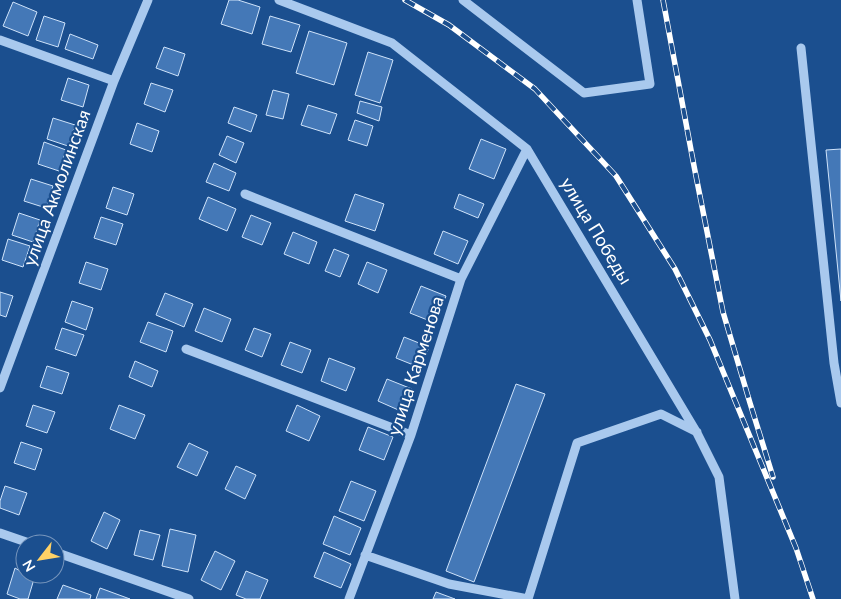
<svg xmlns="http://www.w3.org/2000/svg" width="841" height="599" viewBox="0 0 841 599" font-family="Lato,sans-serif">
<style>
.building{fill:#4478b7;stroke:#cfe3fa}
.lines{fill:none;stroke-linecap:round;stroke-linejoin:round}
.minor{stroke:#a9c9ee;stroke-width:9}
.rail-casing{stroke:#fff;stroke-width:5.5}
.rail{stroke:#1b4f8f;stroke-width:4;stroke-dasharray:11;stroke-linecap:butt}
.labels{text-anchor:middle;stroke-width:4.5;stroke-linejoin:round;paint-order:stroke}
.street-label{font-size:18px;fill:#fff;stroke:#1b4f8f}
</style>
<rect width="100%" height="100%" fill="#1b4f8f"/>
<path class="building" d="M229,0H238L260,7L252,34L221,24Z
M13,2L37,12L28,36L3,26Z
M44,16L65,23L58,47L36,40Z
M270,16L300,25L291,52L262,44Z
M309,31L347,43L334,85L296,73Z
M70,34L98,45L93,59L65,49Z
M164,47L185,54L178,76L156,68Z
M368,52L393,60L380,103L355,95Z
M68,78L89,85L83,107L61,100Z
M151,83L173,90L165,112L144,104Z
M273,90L289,94L283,119L266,115Z
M360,101L382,107L379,121L357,113Z
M308,105L337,114L330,134L301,125Z
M234,107L257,115L251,132L228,123Z
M53,118L75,125L68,146L47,139Z
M355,120L373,126L367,146L348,140Z
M137,123L159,131L152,152L130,144Z
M227,136L244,143L236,163L219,155Z
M481,139L506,149L494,179L469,169Z
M44,142L66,150L59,171L38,164Z
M841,149V301L826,150Z
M214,163L236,173L229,191L206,182Z
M31,179L53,186L46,208L24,201Z
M113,187L134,194L127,215L106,208Z
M355,194L384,204L375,231L345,221Z
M459,194L484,204L478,218L454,208Z
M208,197L236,209L227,231L199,219Z
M19,213L40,220L33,242L12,235Z
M251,215L271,223L262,245L242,237Z
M101,217L123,224L116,245L94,238Z
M443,231L468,241L458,264L434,254Z
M293,232L317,242L309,264L284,254Z
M8,239L30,246L23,267L2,260Z
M334,249L349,255L340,277L325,271Z
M86,262L108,269L101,290L79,283Z
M367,262L387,270L378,293L358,284Z
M421,286L446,296L435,323L410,313Z
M0,292L13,296L6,317L0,315Z
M165,293L193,304L184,327L156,315Z
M72,301L93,308L86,330L65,322Z
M204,308L231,319L222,342L195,331Z
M148,322L173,331L166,352L140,342Z
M62,328L84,335L76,356L55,349Z
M254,328L271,334L262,357L245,350Z
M404,337L429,347L421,368L396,358Z
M290,342L311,350L302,373L281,365Z
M329,358L355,368L346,391L321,381Z
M135,361L158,371L152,387L129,377Z
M47,366L69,373L62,394L40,387Z
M387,379L412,389L403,412L378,401Z
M516,384L545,394L474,582L446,571Z
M33,405L55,412L47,433L26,426Z
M119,405L145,415L135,439L110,429Z
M297,405L320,416L309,441L286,431Z
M368,427L393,437L384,460L359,450Z
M21,442L42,449L35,470L14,463Z
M189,443L208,452L197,476L177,467Z
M236,466L256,475L245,499L225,489Z
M351,481L376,491L364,521L339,511Z
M5,486L27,493L19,515L0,508V501Z
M104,512L120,520L107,549L91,541Z
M334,516L361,528L350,555L323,544Z
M170,529L196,535L188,572L162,566Z
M140,530L160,535L153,560L134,555Z
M215,551L235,561L221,590L201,580Z
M324,552L351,564L341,588L314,577Z
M15,568L34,579L28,599H20L7,594Z
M246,571L268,580L260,599H246L236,595Z
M63,585L91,595L90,599H57Z
M100,588L130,599H96Z
M436,592L455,599H433Z"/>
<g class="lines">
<path class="minor" d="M279,0L392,43L527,149L697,433L719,477L735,599
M463,0L584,93L650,84L637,0
M0,40L114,81
M801,48L834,363L841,403
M245,194L461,279
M186,349L411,435
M0,388L114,81L148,0
M0,533L32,544
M55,552L189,599
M365,555L449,584L528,599L577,443L661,414L697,432
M349,599L411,435L461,279L527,149"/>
<defs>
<path id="rail" d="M405,0L449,25L535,89L616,176L675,269L710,340L796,548L813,599
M663,0L694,166L723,312L750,403L773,477"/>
</defs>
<use href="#rail" class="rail-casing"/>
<use href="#rail" class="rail"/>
</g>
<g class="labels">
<g class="street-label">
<text transform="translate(57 188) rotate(-70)" y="6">улица Акмолинская</text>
<text transform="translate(596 231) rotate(59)" y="6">улица Победы</text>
<text transform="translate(416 366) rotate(-72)" y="6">улица Карменова</text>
</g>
</g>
<g transform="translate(40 559) rotate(239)"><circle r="24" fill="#1b4f8f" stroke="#7695bc"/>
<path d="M0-4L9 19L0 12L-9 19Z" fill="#ffd166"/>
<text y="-8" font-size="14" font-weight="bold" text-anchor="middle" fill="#ffffff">N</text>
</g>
</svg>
